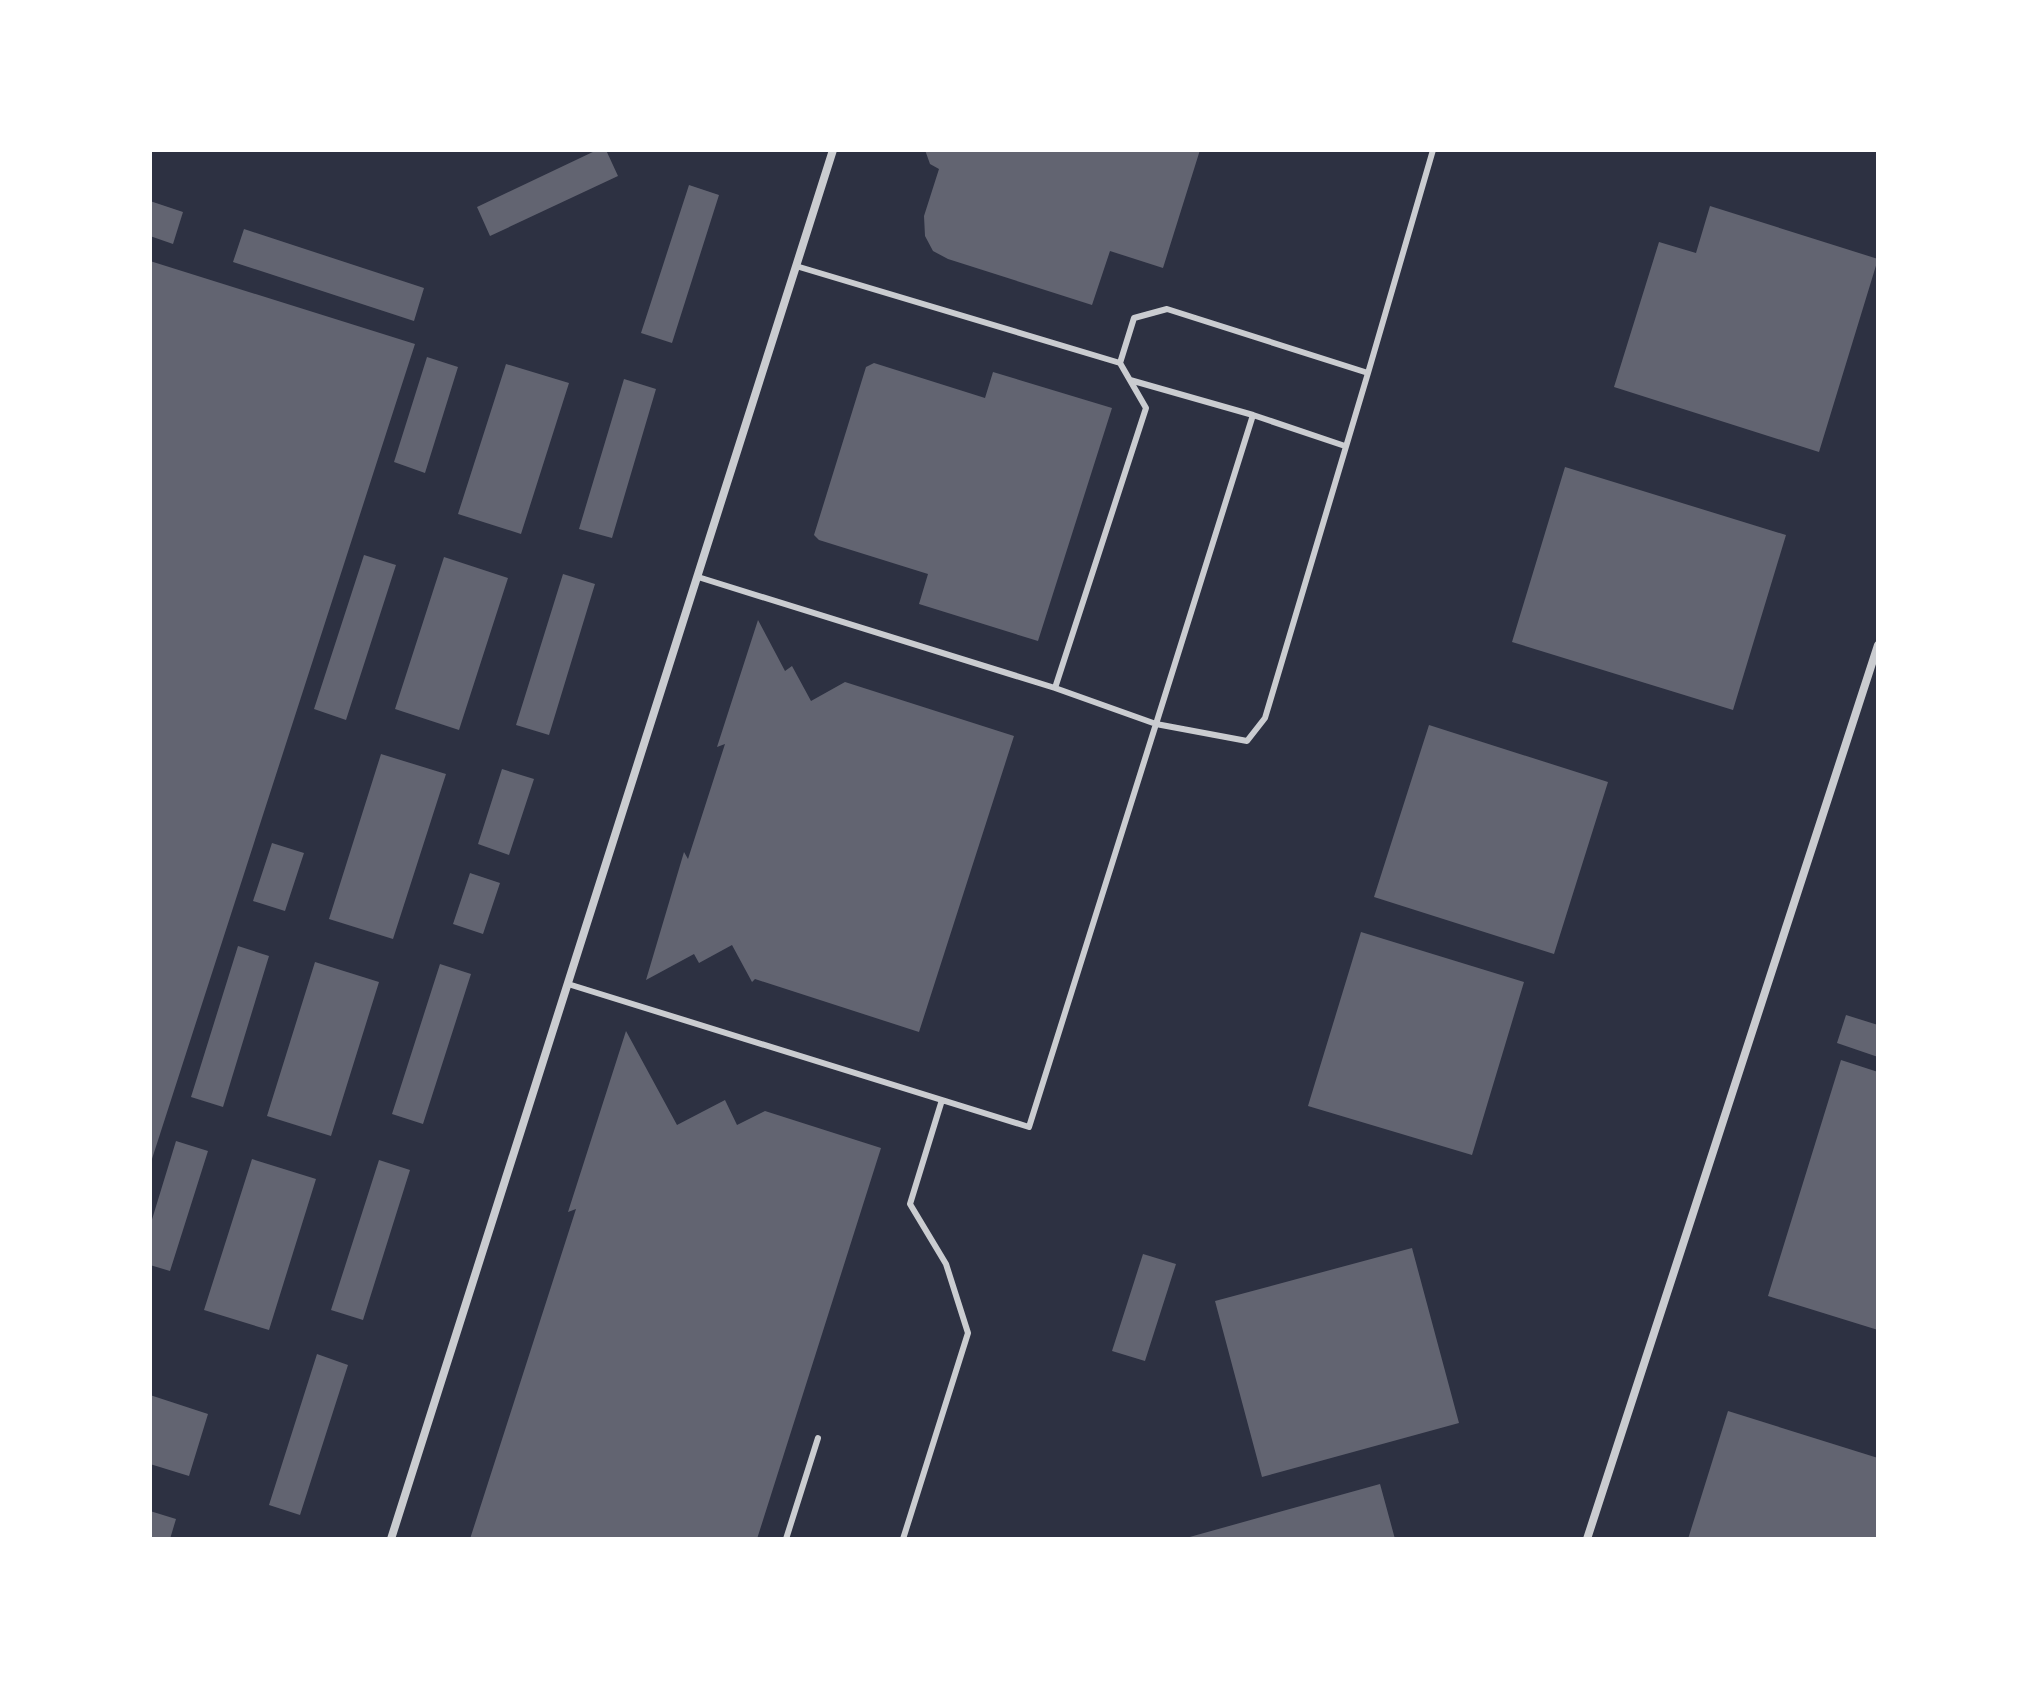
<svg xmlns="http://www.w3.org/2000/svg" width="2028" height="1689" viewBox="0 0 2028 1689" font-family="Ubuntu,sans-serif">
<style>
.building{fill:#626471}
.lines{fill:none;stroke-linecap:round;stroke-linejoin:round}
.service{stroke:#caccd0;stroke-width:6}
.minor{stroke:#caccd0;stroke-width:8}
</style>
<rect width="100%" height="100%" fill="#2d3142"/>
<path class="building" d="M597,150H606L618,176L490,236L477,207Z
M925,150H1200L1163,268L1110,251L1092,305L948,259L933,251L925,236L924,216L939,169L930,164Z
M689,185L719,195L672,343L641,333Z
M150,201L183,212L173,244L150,236Z
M1710,206L1878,259L1819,452L1614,387L1659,242L1696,253Z
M244,229L424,288L414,321L233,262Z
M150,261L415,344L151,1162H150Z
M427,357L458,367L425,473L394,462Z
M874,363L985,398L993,372L1112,408L1038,641L919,604L928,574L819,540L814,535L866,367Z
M506,364L569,383L521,534L458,514Z
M624,379L656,389L612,538L579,529Z
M1565,467L1786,535L1733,710L1512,642Z
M364,555L396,565L346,720L314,709Z
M444,557L508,578L459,730L395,709Z
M563,574L595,584L549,735L516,725Z
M758,620L785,671L792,666L811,701L845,682L1014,736L919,1032L755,979L752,982L732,945L699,963L694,954L646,980L684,852L688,859L725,744L717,747Z
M1429,725L1608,782L1554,954L1374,897Z
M381,754L446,774L393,939L329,919Z
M502,769L534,779L509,855L478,844Z
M272,843L304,853L285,911L253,901Z
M470,873L500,883L483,934L453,924Z
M1361,932L1524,982L1472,1155L1308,1106Z
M238,946L269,956L223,1107L191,1097Z
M315,962L379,982L331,1136L267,1116Z
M440,964L471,974L423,1124L392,1114Z
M1846,1015L1878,1025V1057L1837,1043Z
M626,1031L677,1125L725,1100L737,1125L765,1111L881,1148L757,1539H470L576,1209L568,1212Z
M1841,1060L1878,1072V1330L1768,1296Z
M176,1141L208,1151L170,1271L150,1265V1226Z
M252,1159L316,1179L269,1330L204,1310Z
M379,1160L410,1170L363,1320L331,1310Z
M1412,1248L1459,1423L1262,1477L1215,1301Z
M1143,1254L1176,1264L1145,1361L1112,1351Z
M317,1354L348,1365L300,1515L269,1505Z
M150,1395L208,1414L189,1476L150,1464Z
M1728,1411L1878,1458V1539H1688Z
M1380,1484L1395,1539H1186V1538Z
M150,1511L176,1519L170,1539H150Z"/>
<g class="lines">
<path class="service" d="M1120,363L1134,318L1167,309L1368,373L1433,150
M1130,380L1253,415L1156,724L1247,741L1265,718L1368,373
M1253,415L1345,446
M698,577L1055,688L1146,408L1120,363L796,266
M568,984L1029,1127L1156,724L1055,688
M786,1539L818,1438
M903,1539L968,1333L946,1264L910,1204L942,1100"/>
<path class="minor" d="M391,1539L833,150
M1587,1539L1878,645"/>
</g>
<rect width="2028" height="1689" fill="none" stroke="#ffffff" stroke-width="304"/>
</svg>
